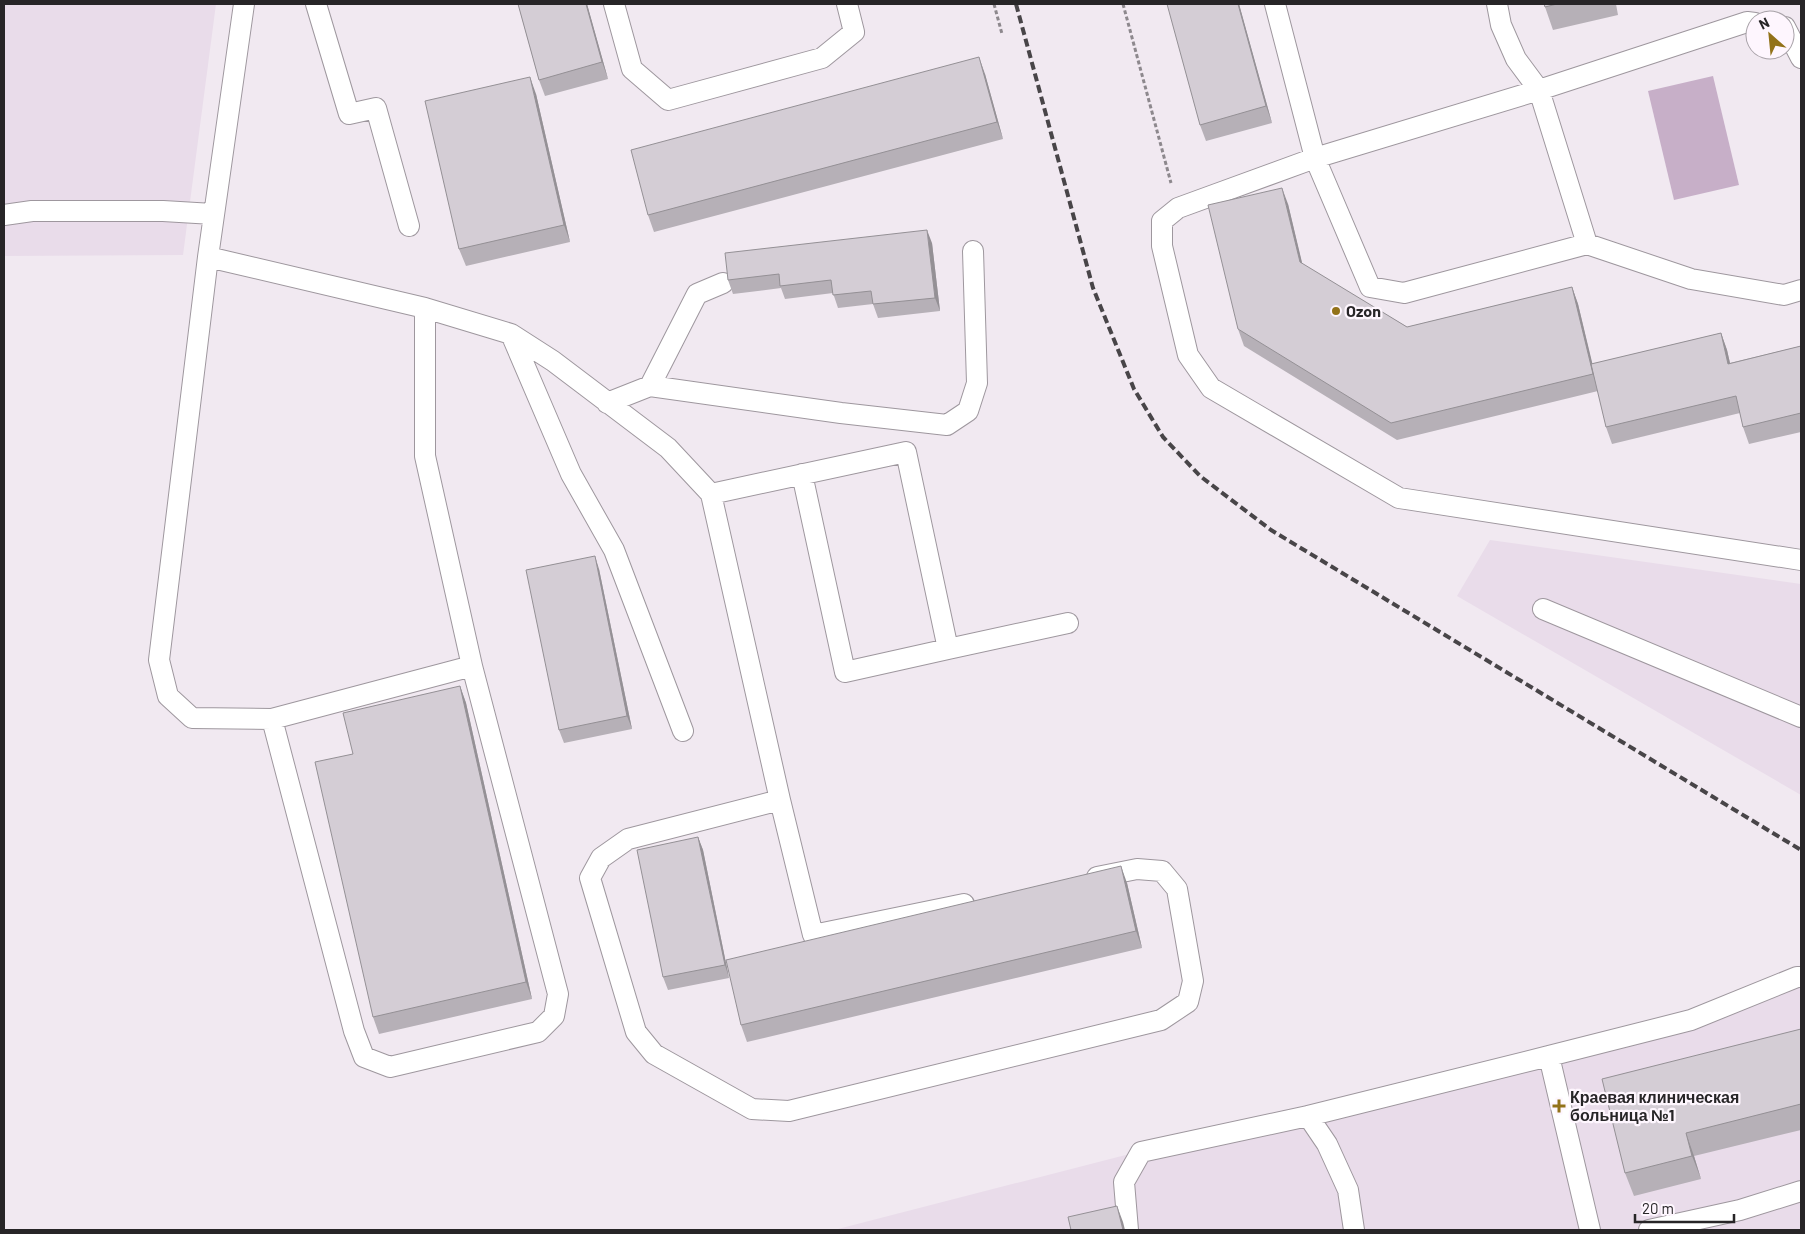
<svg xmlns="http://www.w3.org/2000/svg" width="1805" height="1234" viewBox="0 0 1805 1234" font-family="Barlow,sans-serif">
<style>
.built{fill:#e9dcea}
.green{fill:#c7afc8}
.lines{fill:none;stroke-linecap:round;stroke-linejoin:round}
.service-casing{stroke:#9e979e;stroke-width:22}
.path{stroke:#8d888d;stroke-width:3;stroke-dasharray:4 2.5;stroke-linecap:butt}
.service{stroke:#fff;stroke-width:20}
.rail{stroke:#484548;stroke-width:4;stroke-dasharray:8 4;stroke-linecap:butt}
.wall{fill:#b6b0b7}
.shaded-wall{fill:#949095}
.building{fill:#d4cdd5;stroke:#949095}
.poi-dot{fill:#927219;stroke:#fef6fe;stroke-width:2}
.labels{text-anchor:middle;stroke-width:4.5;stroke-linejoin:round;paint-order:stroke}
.poi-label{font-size:16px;font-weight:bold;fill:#272527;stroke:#fef6fe;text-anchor:start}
</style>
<rect width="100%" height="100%" fill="#f1e9f1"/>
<path class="built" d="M4,4H216L183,255L4,256Z
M1490,540L1801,584V795L1457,596Z
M1801,981V1230H834Z"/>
<path class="green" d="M1713,76L1739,185L1674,200L1648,91Z"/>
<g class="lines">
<defs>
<path id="service" d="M244,4L208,257L425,308L511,334L553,361L668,448L711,494L780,800L813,935L964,904
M316,4L349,114L376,108L409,226
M614,4L632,69L668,100L822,58L854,32L847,4
M1275,4L1315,158L1370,287L1404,293L1587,244
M1497,4L1501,25L1516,59L1539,90L1587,244L1691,279L1784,295L1801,290
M1755,23L1747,22L1539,90L1315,158L1178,208L1162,221V246L1188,355L1211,388L1399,498L1801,560
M1785,27L1801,58
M4,215L32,211H163L213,214
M208,257L159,660L168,696L192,718L272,719L472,666L425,456V308
M511,334L571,474L614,550L683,731
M650,386L697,294L723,283
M607,403L650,386L841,413L947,425L968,411L977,383L973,251
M711,494L906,452L948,649L845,672L802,474
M1543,609L1801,717
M948,649L1068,623
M272,719L354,1031L364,1057L390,1067L538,1032L554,1016L558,994L472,666
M780,800L628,839L601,858L590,878L636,1032L654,1054L752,1109L789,1111L1161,1020L1188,1002L1193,981L1177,889L1162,871L1137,869L1097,877
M1549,1056L1691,1020L1797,977H1801
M1308,1116L1549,1056L1590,1230
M1128,1230L1124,1182L1141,1152L1308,1116L1327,1144L1348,1190L1354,1230
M1649,1230L1740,1210L1801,1191"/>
</defs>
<use href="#service" class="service-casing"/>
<path class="path" d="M994,4L1002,34
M1123,4L1171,183"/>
<use href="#service" class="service"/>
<path class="rail" d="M1016,4L1093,288L1134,389L1163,437L1200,476L1271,530L1801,850"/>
</g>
<path class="wall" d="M518,4H587L608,79L545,96L539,80Z
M1239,4L1272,123L1206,141L1200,125Z
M1544,4H1616L1618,15L1553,30Z
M985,74L1003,139L654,232L648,215Z
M536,94L570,242L466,266L459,249Z
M1288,204L1302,264L1407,327L1572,287L1578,304L1592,364L1721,333L1727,350L1730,363L1801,346V432L1749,444L1743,427L1740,413L1612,444L1606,427L1598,391L1397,440L1244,346L1238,329Z
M932,243L940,311L878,318L873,304L838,308L833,293L785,299L781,288L733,294L728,280Z
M599,569L632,729L564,743L559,730Z
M460,686L466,703L532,999L379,1034L373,1017L353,754Z
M698,837L703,850L729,978L668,990L663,977Z
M1127,883L1142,948L747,1042L741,1025Z
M1801,1029V1130L1694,1156L1701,1179L1634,1196L1625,1173Z"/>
<path class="shaded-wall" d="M586,4H587L608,79L602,62Z
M1238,4H1239L1272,123L1266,106Z
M979,57L985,74L1003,139L997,122Z
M530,77L536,94L570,242L564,225Z
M1282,188L1288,204L1306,279L1300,262Z
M927,230L932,243L940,311L935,298Z
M1572,287L1578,304L1599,391L1593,374Z
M1721,333L1727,350L1734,381L1728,364Z
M595,556L599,569L632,729L627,716Z
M460,686L466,703L532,999L526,982Z
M698,837L703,850L729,978L725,965Z
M1121,866L1127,883L1142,948L1136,931Z
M1686,1133L1694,1156L1701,1179L1692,1156Z
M1117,1206L1123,1222L1125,1230H1123Z"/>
<path class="building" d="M518,4H586L602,62L539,80Z
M1167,4H1238L1266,106L1200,125Z
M1544,4H1557L1545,7Z
M979,57L997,122L648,215L631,150Z
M530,77L564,225L459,249L425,101Z
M1282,188L1300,262L1407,327L1572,287L1593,374L1391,423L1238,329L1208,205Z
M927,230L935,298L873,304L871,291L833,295L831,280L780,286L779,274L728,280L725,253Z
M1721,333L1728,364L1801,346V413L1743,427L1736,396L1606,427L1591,364Z
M595,556L627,716L559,730L526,570Z
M460,686L526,982L373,1017L315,762L353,754L343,713Z
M698,837L725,965L663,977L637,850Z
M1121,866L1136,931L741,1025L726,960Z
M1801,1029V1104L1686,1133L1692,1156L1625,1173L1602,1079Z
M1117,1206L1123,1230H1068H1071L1068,1217Z"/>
<g class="poi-dot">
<circle cx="1336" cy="311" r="5"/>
<path d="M1556.5 1098.5h5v5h5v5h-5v5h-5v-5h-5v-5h5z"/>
</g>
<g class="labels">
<g class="poi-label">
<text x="1346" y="317">Ozon</text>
<text x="1570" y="1103">Краевая клиническая<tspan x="1570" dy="18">больница №1</tspan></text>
</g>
</g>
<rect width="1805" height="1234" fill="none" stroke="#272527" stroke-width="10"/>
<g transform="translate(1770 35) rotate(333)"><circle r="24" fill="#fef6fe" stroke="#a8a2a8"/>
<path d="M0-4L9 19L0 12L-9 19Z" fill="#927219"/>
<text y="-8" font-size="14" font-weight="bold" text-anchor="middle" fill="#272527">N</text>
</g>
<path d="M1635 1214v8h99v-8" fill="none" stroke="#272527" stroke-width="2.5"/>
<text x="1642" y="1214" font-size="15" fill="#272527" stroke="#fef6fe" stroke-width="4" paint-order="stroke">20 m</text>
</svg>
